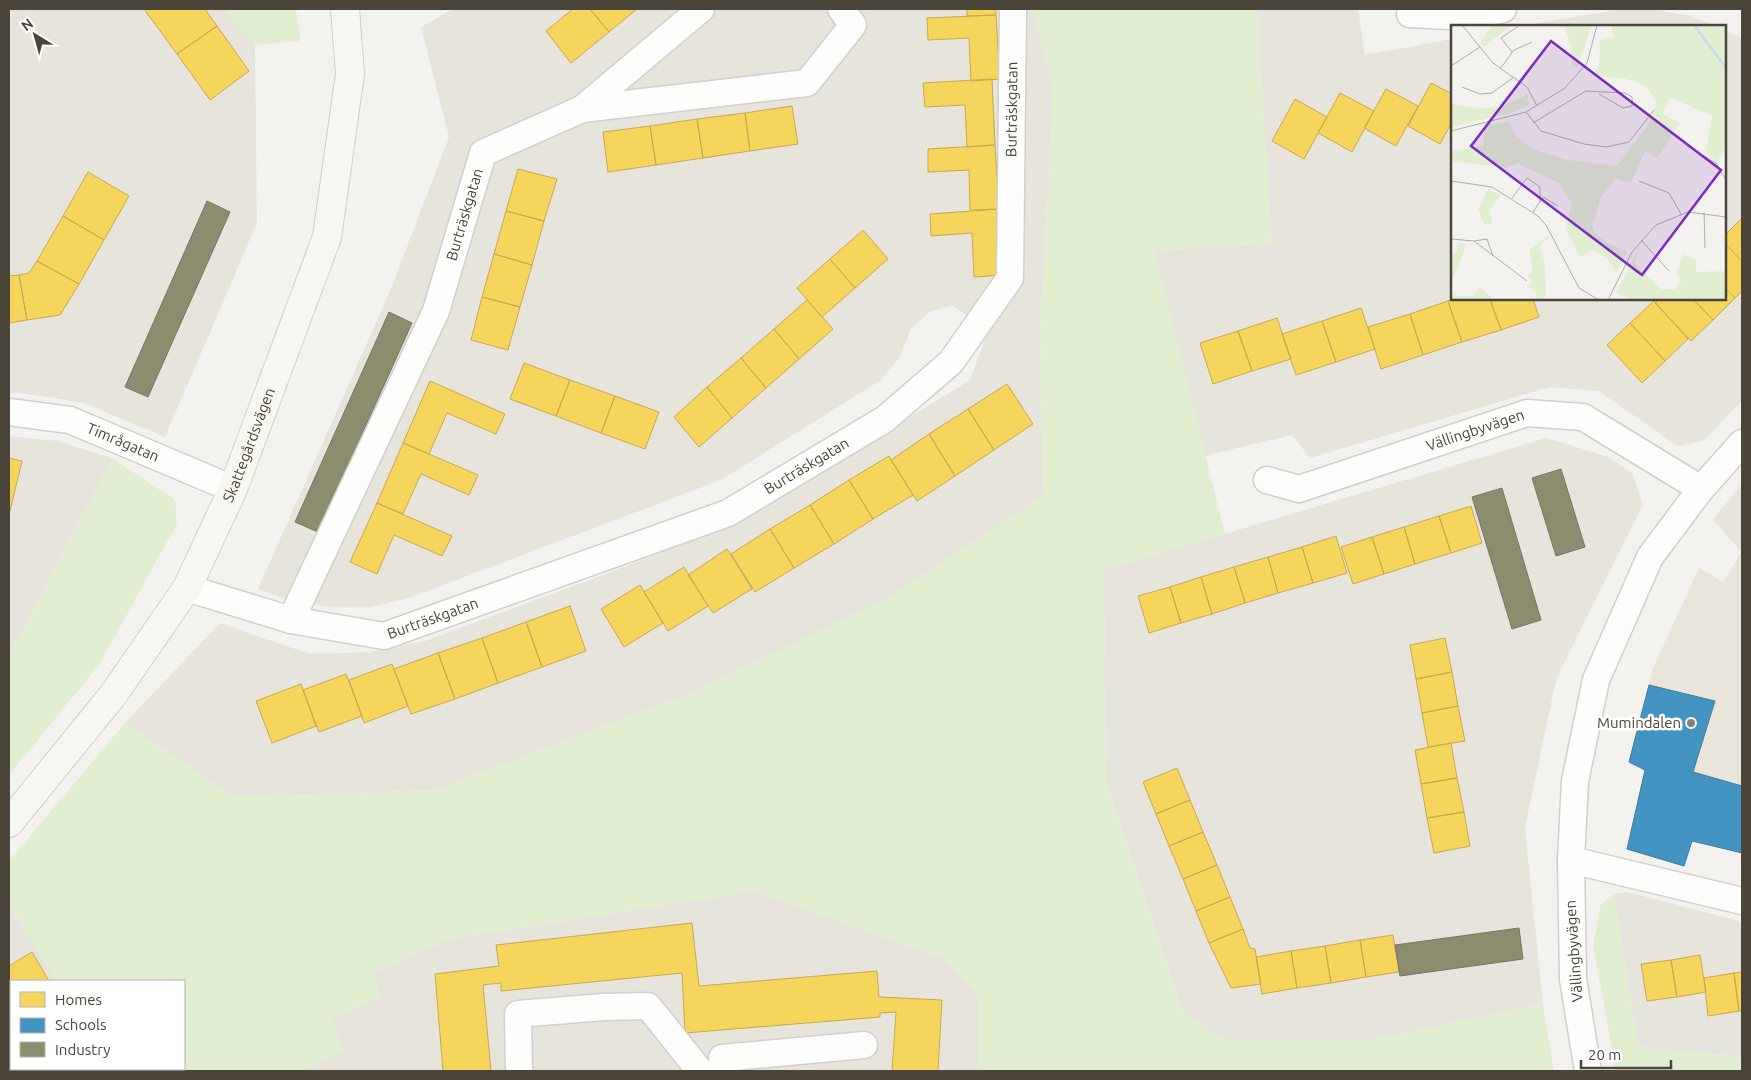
<svg xmlns="http://www.w3.org/2000/svg" width="1751" height="1080" viewBox="0 0 1751 1080" font-family="Ubuntu,sans-serif">
<style>
.residential{fill:#e7e4dc}
.education{fill:#eae5da}
.green{fill:#e1eecf}
.homes{fill:#f6d55c;stroke:#c3aa52}
.schools{fill:#4393c3;stroke:#457b9a}
.industry{fill:#8c8c6e;stroke:#78765e}
.lines{fill:none;stroke-linecap:round;stroke-linejoin:round}
.street-casing{stroke:#d2d0cb;stroke-width:29}
.secondary-casing{stroke:#d3cfc5;stroke-width:30}
.street{stroke:#fdfdfc;stroke-width:26}
.secondary{stroke:#f7f6f1;stroke-width:28}
.poi-dot{fill:#868178;stroke:#fff;stroke-width:2}
.labels{text-anchor:middle;stroke-width:5;stroke-linejoin:round;paint-order:stroke}
.street-label{font-size:15px;fill:#4b4439;stroke:#fff}
.poi-label{font-size:15px;fill:#4b4439;stroke:#fff;text-anchor:end}
.inset-river{fill:none;stroke:#c0ddf1;stroke-width:2.5}
.inset-road{fill:none;stroke:#b0aca6;stroke-width:1}
.view{fill:#7b2cbf;fill-opacity:0.15;stroke:#7b2cbf;stroke-width:2.5}
.inset-edge{fill:none;stroke:#4b4439;stroke-width:2.5}
</style>
<rect width="100%" height="100%" fill="#f4f2ee"/>
<path class="residential" d="M9,9H224L255,45L257,223L165,437L84,403L21,393H9Z
M453,9H1033L1053,89L1040,331L1043,496L893,595L697,691L434,790L233,797L125,723L220,623L310,654L368,652L425,641L587,581L738,523L970,380L988,331L952,305L929,312L911,329L899,358L881,380L721,480L409,598L370,607H329L289,600L258,589L390,291L449,137L421,27Z
M1257,9H1358L1365,55L1452,39V299H1725V31L1742,38V401L1703,441L1677,446L1599,391L1550,387L1310,458L1292,435L1204,456L1154,251L1272,244Z
M1621,9H1652L1691,16L1714,26H1523Z
M9,436L57,441L112,458L9,658Z
M1546,438L1608,457L1633,474L1643,505L1556,680L1525,828L1543,1004L1375,1039H1224L1183,1012L1106,781L1104,570Z
M1742,484V553L1713,519Z
M755,891L944,959L978,995V1071H304L342,1050L331,1018L376,971L450,939Z
M1627,892L1742,922V1057L1638,1046L1614,894Z
M9,904L57,981H11V1069H34L32,1071H9Z"/>
<path class="education" d="M1741,552L1742,553V853L1693,841L1684,866L1627,849L1645,770L1629,762L1653,668L1699,568L1723,582Z"/>
<path class="green" d="M224,9H296L301,41L255,45Z
M1033,9H1257L1272,244L1155,251L1225,534L1104,570L1106,781L1183,1012L1224,1039H1375L1543,1004L1554,1071H978V995L944,959L755,891L450,939L376,971L380,998L332,1018L342,1050L304,1071H32L34,1069H184V981H57L9,904V861L125,723L233,797L434,790L697,691L893,595L1043,496L1040,331L1053,89Z
M112,458L175,500L177,524L99,665L9,775V658Z
M1614,894L1638,1046L1742,1057V1071H1616L1593,945L1601,904Z"/>
<path class="homes" d="M144,9H205L217,26L177,54Z
M573,9H590L609,32L571,63L546,31Z
M590,9H637L609,32Z
M967,9H996V15L967,16Z
M996,15L1000,79L971,81L969,38L928,40L927,18Z
M217,26L249,71L210,100L177,54Z
M992,79L995,145L967,147L965,105L925,107L923,83Z
M1431,83L1452,94V122L1440,144L1408,126Z
M1386,89L1418,106L1396,146L1364,128Z
M1340,93L1374,111L1352,152L1318,133Z
M1295,99L1327,117L1304,159L1272,141Z
M792,106L798,144L750,151L745,113Z
M745,113L750,151L703,158L697,119Z
M697,119L703,158L656,165L650,126Z
M650,126L656,165L608,172L603,132Z
M995,145L999,209L970,210L969,170L928,172V149Z
M518,169L557,179L544,221L506,211Z
M88,172L129,196L104,240L63,216Z
M999,209L1002,275L974,277L972,233L931,236L930,214Z
M506,211L544,221L532,265L494,254Z
M63,216L104,240L79,284L37,261Z
M1742,218V261L1725,244V235Z
M863,230L888,259L855,288L830,259Z
M1725,244L1742,261V291L1735,298L1725,288Z
M494,254L532,265L520,307L482,297Z
M830,259L855,288L822,317L797,288Z
M37,261L79,284L60,315L27,320L19,275L29,273Z
M19,275L27,320L9,323V276Z
M1725,288L1735,298L1713,320L1693,299H1725Z
M482,297L520,307L508,350L471,340Z
M1454,299H1490L1501,330L1462,342L1448,301Z
M1490,299H1533L1539,317L1501,330Z
M1660,299H1693L1713,320L1691,341L1655,303Z
M807,300L833,329L799,359L774,329Z
M1448,301L1462,342L1423,355L1410,314Z
M1654,301L1688,339L1665,361L1630,323Z
M1361,308L1375,349L1336,362L1322,321Z
M1410,314L1423,355L1381,369L1368,327Z
M1277,318L1291,359L1252,371L1238,331Z
M1322,321L1336,362L1296,375L1282,334Z
M1630,323L1665,361L1642,383L1607,345Z
M774,329L799,359L766,388L741,358Z
M1238,331L1252,371L1213,384L1200,343Z
M741,358L766,388L732,418L707,387Z
M524,363L570,380L556,416L510,399Z
M570,380L615,396L601,433L556,416Z
M430,381L505,414L496,434L447,413L429,454L403,443Z
M1007,384L1033,424L994,450L968,409Z
M707,387L732,418L699,447L674,417Z
M615,396L659,412L645,449L601,433Z
M968,409L994,450L955,476L929,434Z
M929,434L955,476L917,501L891,460Z
M403,443L478,475L469,495L421,474L403,514L377,503Z
M889,456L913,495L873,519L849,480Z
M9,458L22,461L10,511L9,510Z
M849,480L873,519L834,544L810,505Z
M377,503L452,536L442,556L394,535L377,574L350,562Z
M810,505L834,544L794,568L770,529Z
M1471,506L1482,543L1451,553L1439,516Z
M1439,516L1451,553L1415,564L1404,527Z
M1404,527L1415,564L1384,574L1372,537Z
M770,529L794,568L755,592L731,554Z
M1336,536L1347,573L1313,583L1302,547Z
M1372,537L1384,574L1353,584L1341,547Z
M1302,547L1313,583L1278,593L1268,557Z
M727,549L752,589L713,613L688,575Z
M1268,557L1278,593L1245,603L1234,567Z
M684,567L708,606L668,631L644,592Z
M1234,567L1245,603L1212,614L1201,577Z
M1201,577L1212,614L1181,623L1170,587Z
M640,585L663,623L624,647L601,609Z
M1170,587L1181,623L1149,633L1138,596Z
M570,606L586,651L542,667L526,622Z
M526,622L542,667L498,683L482,638Z
M482,638L498,683L455,699L438,653Z
M1445,638L1452,672L1416,679L1410,645Z
M438,653L455,699L411,714L394,669Z
M392,664L408,706L364,723L349,680Z
M1452,672L1458,706L1422,713L1416,679Z
M346,674L362,716L319,732L303,690Z
M301,684L316,726L272,743L256,701Z
M1458,706L1465,741L1428,747L1422,713Z
M1451,743L1457,778L1421,784L1415,750Z
M1177,768L1190,800L1156,814L1143,782Z
M1457,778L1464,812L1427,818L1421,784Z
M1190,800L1203,832L1169,846L1156,814Z
M1464,812L1470,846L1434,853L1427,818Z
M1203,832L1217,865L1183,879L1169,846Z
M1217,865L1230,897L1196,911L1183,879Z
M1230,897L1243,929L1209,943L1196,911Z
M692,923L699,986L877,971L879,997L942,1000L938,1071H892L896,1012L880,1013V1017L685,1033L682,973L501,991V983L483,985L491,1071H443L435,974L499,966L496,945Z
M1243,929L1250,948L1255,949L1261,984L1231,988L1209,943Z
M1393,935L1399,972L1366,977L1360,940Z
M1360,940L1366,977L1331,983L1325,946Z
M1325,946L1331,983L1297,988L1291,951Z
M1291,951L1297,988L1262,994L1256,957Z
M32,952L49,981H11V1057L9,1058V966Z
M1700,955L1706,992L1677,997L1671,960Z
M1671,960L1677,997L1647,1001L1641,964Z
M1742,972V1011H1739L1734,973Z
M1734,973L1739,1011L1708,1016L1704,978Z"/>
<path class="schools" d="M1649,685L1715,701L1693,772L1742,786V853L1692,841L1684,866L1627,849L1645,770L1629,762Z"/>
<path class="industry" d="M207,201L230,212L148,397L125,387Z
M389,312L412,323L318,532L295,522Z
M1561,469L1585,547L1556,556L1532,478Z
M1502,488L1541,620L1512,629L1472,497Z
M1519,928L1523,959L1400,976L1395,945Z"/>
<g class="lines">
<defs>
<g id="street">
<path d="M1410,14L1469,17L1503,9"/>
<path d="M582,109L807,83L853,25L841,9"/>
<path id="s1" d="M9,412L70,420L233,489"/>
<path id="s2" d="M1267,480L1299,489L1527,413L1583,417L1701,489"/>
<path id="s3" d="M187,588L291,620L384,636L728,513L885,419L951,362L1010,278L1013,9"/>
<path id="s4" d="M291,620L436,311L483,153L582,109L701,9"/>
<path d="M1571,860L1742,901"/>
<path d="M519,1071L518,1014L603,1007L648,1006L700,1071"/>
<path d="M723,1071L722,1058L864,1045"/>
<path d="M1588,1071L1573,979L1571,860L1575,781L1596,680L1650,557L1701,489L1742,443"/>
</g>
<g id="secondary">
<path id="s5" d="M9,823L113,695L187,588L233,489L327,237L350,74L345,9"/>
</g>
</defs>
<use href="#street" class="street-casing"/>
<use href="#secondary" class="secondary-casing"/>
<use href="#street" class="street"/>
<use href="#secondary" class="secondary"/>
</g>
<circle class="poi-dot" cx="1691" cy="723" r="5"/>
<g class="labels">
<g class="street-label">
<text dy="5" stroke="none"><textPath href="#s3" startOffset="1110">Burträskgatan</textPath></text>
<text dy="5" stroke="none"><textPath href="#s4" startOffset="442">Burträskgatan</textPath></text>
<text dy="5" stroke="none"><textPath href="#s2" startOffset="219">Vällingbyvägen</textPath></text>
<text dy="5" stroke="none"><textPath href="#s1" startOffset="119">Timrågatan</textPath></text>
<text dy="5" stroke="none"><textPath href="#s5" startOffset="451">Skattegårdsvägen</textPath></text>
<text dy="5" stroke="none"><textPath href="#s3" startOffset="660">Burträskgatan</textPath></text>
<text dy="5" stroke="none"><textPath href="#s3" startOffset="255">Burträskgatan</textPath></text>
<text transform="translate(1574 951) rotate(-94)" y="5">Vällingbyvägen</text>
</g>
<g class="poi-label">
<text x="1681" y="728">Mumindalen</text>
</g>
</g>
<g transform="translate(1451 25)">
<rect width="275" height="275" fill="#f4f2ee"/>
<path d="M40,0H61L33,22L29,19ZM113,0H141L126,42L121,39L120,21ZM160,0H275V122L266,138L255,127L261,91L219,72L211,89L229,98L206,133L194,126L180,158L165,153L150,173L141,201L143,207L157,218L176,227L165,248L157,234L142,225L129,232L114,203L121,179L108,158L65,138L63,141L57,140L56,143L0,136V123L2,126L32,121L34,101L59,96L64,111L84,125L117,135L165,141L196,102L206,78L195,61L176,54L139,50L148,42L149,15L163,12ZM77,69L78,80L60,88L0,102V79L27,84L49,82ZM37,164L50,170L39,185L41,199H33L27,184ZM97,210L98,213L89,220L94,241L95,270L92,275H84L86,268L77,261L81,255L77,251L82,243L78,225ZM8,218L15,219L6,245L0,253V232L5,228ZM189,222L183,238L210,264H225L230,255L225,249L232,229L245,235V247L275,246V275H179L165,267ZM28,262L44,275H0V270L22,271Z" fill="#e1eecf"/>
<path class="inset-river" d="M243,0L275,43"/>
<path class="inset-road" d="M11,0L42,38L76,62L86,81M61,27L50,13L69,0M0,41L29,22M49,44L63,25L81,17M11,62L29,69L41,68L63,52M75,87L90,106L133,119L155,122L178,117L203,85M82,98L135,66L174,68L181,72V81L172,83L148,69M0,106L75,87L114,63L136,38L146,0M236,121L265,138L275,155M0,156L41,162L87,191L95,200L128,263L148,275M188,156L218,168L230,189M61,173L76,153L89,162V177M82,187L92,172L107,181M253,187L254,223M0,214L23,216L76,256M190,215L218,246M23,216L36,214L42,231M157,275L181,227L205,200L237,187L275,192"/>
<path class="view" d="M100,16L270,145L191,250L20,121Z"/>
<rect width="275" height="275" class="inset-edge"/>
</g>
<rect width="1751" height="1080" fill="none" stroke="#4b4439" stroke-width="20"/>
<rect x="10" y="980" width="175" height="90" fill="#ffffff" stroke="#b7b4b0"/>
<rect x="20" y="992" width="25" height="15" fill="#f6d55c" stroke="#b7b4b0"/>
<text x="55" y="1005" font-size="15" fill="#4b4439">Homes</text>
<rect x="20" y="1018" width="25" height="15" fill="#4393c3" stroke="#b7b4b0"/>
<text x="55" y="1030" font-size="15" fill="#4b4439">Schools</text>
<rect x="20" y="1042" width="25" height="15" fill="#8c8c6e" stroke="#b7b4b0"/>
<text x="55" y="1055" font-size="15" fill="#4b4439">Industry</text>
<g transform="translate(35 35) rotate(323)" stroke="#ffffff" stroke-width="4" paint-order="stroke">
<path d="M0-4L9 19L0 12L-9 19Z" fill="#4b4439"/>
<text y="-8" font-size="14" font-weight="bold" text-anchor="middle" fill="#4b4439">N</text>
</g>
<path d="M1581 1060v8h90v-8" fill="none" stroke="#4b4439" stroke-width="2.5"/>
<text x="1588" y="1060" font-size="15" fill="#4b4439" stroke="#ffffff" stroke-width="4" paint-order="stroke">20 m</text>
</svg>
